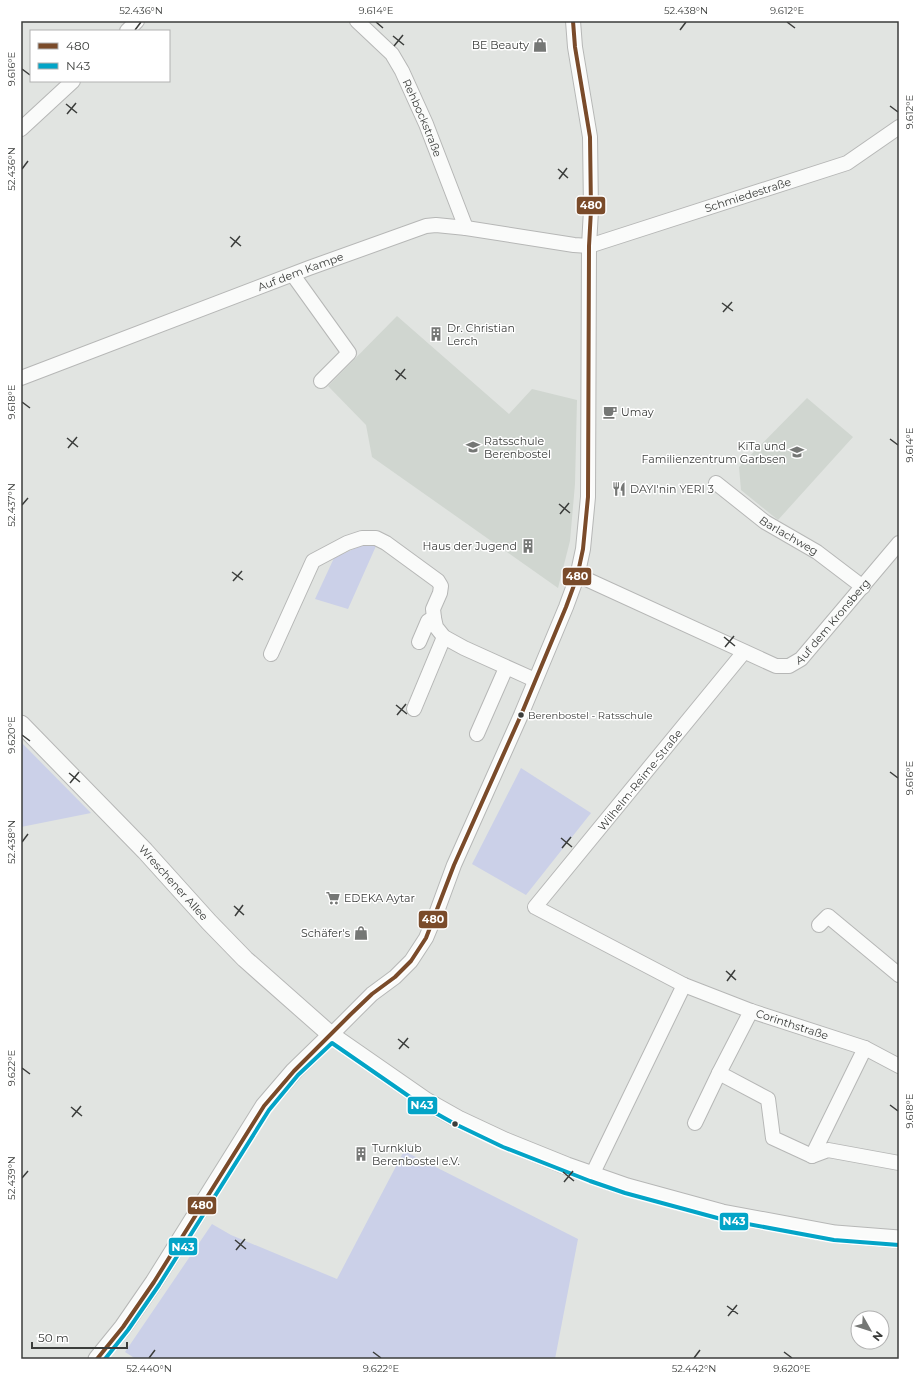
<svg xmlns="http://www.w3.org/2000/svg" width="920" height="1380" viewBox="0 0 920 1380" font-family="Montserrat,sans-serif">
<style>
.built{fill:#d0d6d0}
.green{fill:#cbd0e8}
.lines{fill:none;stroke-linecap:round;stroke-linejoin:round}
.minor-casing{stroke:#b6b7b6;stroke-width:16}
.tertiary-casing{stroke:#b6b7b6;stroke-width:19}
.minor{stroke:#fafbfa;stroke-width:14}
.tertiary{stroke:#fafbfa;stroke-width:17}
.bus-1-casing{stroke:#fff;stroke-width:7}
.bus-2-casing{stroke:#fff;stroke-width:7}
.bus-1{stroke:#7a4b2a;stroke-width:4}
.bus-2{stroke:#03a4c7;stroke-width:4}
.ticks{fill:none;stroke:#3b3d3b;stroke-width:1.5}
.bus-dot{fill:#3b3d3b;stroke:#fff;stroke-width:1.5}
.labels{text-anchor:middle;stroke-width:3;stroke-linejoin:round;paint-order:stroke}
.bus-label{font-size:10px;fill:#3b3d3b;stroke:#fff;text-anchor:start}
.poi-label{font-size:11px;fill:#3b3d3b;stroke:#fff;text-anchor:start}
.street-label{font-size:11px;fill:#3b3d3b;stroke:#fff}
.line-badge{stroke:#fff;stroke-width:1.5}
.badge-label{font-size:11px;text-anchor:middle;font-weight:bold;fill:#fff}
.neatline{fill:none;stroke:#3b3d3b;stroke-width:1.5}
.ticks-label{font-size:10px;text-anchor:middle;fill:#3b3d3b}
</style>
<rect width="100%" height="100%" fill="#e1e4e1"/>
<path class="built" d="M397,316L509,414L532,389L577,400L575,484L570,541L558,588L372,457L366,425L328,386Z
M807,398L853,437L778,520L741,490L739,467Z"/>
<path class="green" d="M362,545L376,546L348,609L315,599L334,558Z
M21,742L91,813L21,827Z
M521,768L591,813L526,895L472,864Z
M404,1151L578,1239L555,1359H136L125,1352L212,1224L231,1235L337,1279Z"/>
<g class="lines">
<defs>
<g id="minor">
<path id="s1" d="M357,21L392,54L402,71L426,124L466,228"/>
<path d="M127,31L137,21"/>
<path d="M21,129L73,81"/>
<path d="M293,275L349,353L321,381"/>
<path id="s2" d="M21,378L309,268L426,226L436,225L466,228L574,245L589,246L847,163L899,127"/>
<path id="s3" d="M716,483L765,522L817,552L863,587"/>
<path id="s4" d="M577,577L586,579L776,666H789L801,659L899,543"/>
<path d="M419,642L428,621L434,618"/>
<path id="s5" d="M744,652L535,907L684,985L751,1011L865,1048L899,1066"/>
<path d="M271,654L313,561L347,543L362,538H376L386,543L438,581L441,586L440,593L433,609L434,618L436,627L444,637L464,648L535,680"/>
<path d="M414,709L444,637"/>
<path d="M477,734L506,668"/>
<path d="M819,925L828,916L899,975"/>
<path d="M751,1011L719,1073L768,1099L773,1138L812,1156"/>
<path d="M331,1035L372,994L395,977L411,961L426,938L436,914L454,865L521,715L566,607L577,577L583,549L588,497L589,246L591,210L590,137L575,47L573,21"/>
<path d="M865,1048L812,1156L828,1150L899,1163"/>
<path d="M695,1123L719,1073"/>
<path d="M592,1175L684,985"/>
</g>
<g id="tertiary">
<path id="s6" d="M21,724L145,851L209,922L245,959L331,1035L426,1101L458,1119L505,1141L567,1166L627,1187L722,1213L835,1234L899,1239"/>
<path d="M97,1359L123,1327L154,1282L264,1106L294,1071L331,1035"/>
</g>
</defs>
<use href="#minor" class="minor-casing"/>
<use href="#tertiary" class="tertiary-casing"/>
<use href="#minor" class="minor"/>
<use href="#tertiary" class="tertiary"/>
<defs>
<path id="bus-1" d="M97,1359L123,1327L154,1282L264,1106L294,1071L350,1015L372,994L395,977L411,961L426,938L454,865L521,715L566,607L577,577L583,549L588,497L589,246L591,210L590,137L575,47L573,21"/>
<path id="bus-2" d="M105,1359L128,1330L159,1285L269,1110L298,1075L332,1043L423,1106L455,1124L503,1147L590,1181L625,1193L721,1219L834,1240L899,1245"/>
</defs>
<use href="#bus-1" class="bus-1-casing"/>
<use href="#bus-2" class="bus-2-casing"/>
<use href="#bus-1" class="bus-1"/>
<use href="#bus-2" class="bus-2"/>
</g>
<path class="ticks" d="M376,22L383,28M787,22L795,28M135,30L141,22M680,30L686,22M393,36L404,45M394,46L403,35M22,69L30,75M66,104L77,113M890,106L898,112M67,114L76,103M22,169L28,161M558,169L568,178M559,179L567,168M230,237L241,246M231,247L240,236M722,303L733,311M723,312L732,302M395,370L406,379M396,380L405,369M22,402L30,408M67,438L78,447M890,439L898,445M68,448L77,437M559,504L570,513M22,505L28,498M560,514L569,503M232,572L243,580M233,581L242,571M724,637L735,646M725,647L734,636M396,705L407,714M397,715L406,704M22,735L30,741M890,772L898,778M69,773L80,782M70,783L79,772M561,838L572,847M22,842L28,834M562,848L571,837M234,906L244,915M235,916L243,905M726,971L736,980M727,981L735,970M398,1039L409,1048M399,1049L408,1038M22,1068L30,1074M890,1105L898,1111M71,1107L82,1116M72,1117L81,1106M563,1172L574,1181M22,1178L28,1171M564,1182L573,1171M235,1240L246,1249M236,1250L245,1239M727,1306L738,1314M728,1316L737,1305M373,1352L381,1358M784,1352L792,1358M149,1358L155,1350M694,1358L700,1350"/>
<defs>
<symbol id="shop-bare" viewBox="-9 -9 18 18"><path d="M-5-2.5h2.3a2.7 3.5 0 0 1 5.4 0H5L5.5 6h-11ZM-1.5-2.5h3a1.5 2.3 0 0 0-3 0Z" fill="#757775" stroke="#fff" stroke-width="2.5" paint-order="stroke"/></symbol>
<symbol id="building-bare" viewBox="-9 -9 18 18"><path d="M-4-6H4V6H1V3H-1V6H-4ZM-2.5-4.3h1.7v1.8h-1.7ZM.8-4.3h1.7v1.8H.8ZM-2.5-1h1.7V.8h-1.7ZM.8-1h1.7V.8H.8Z" fill="#757775" stroke="#fff" stroke-width="2.5" paint-order="stroke"/></symbol>
<symbol id="cafe-bare" viewBox="-9 -9 18 18"><path d="M-5.5-4.5H6V0H3Q3 3.5 0 3.5H-2.5Q-5.5 3.5-5.5 0ZM3-3.2v2h1.7v-2ZM-6 4.5H4V6H-6Z" fill="#757775" stroke="#fff" stroke-width="2.5" paint-order="stroke"/></symbol>
<symbol id="school-bare" viewBox="-9 -9 18 18"><path d="M0-5L7-2L0 1L-7-2ZM-4 1L0 2.5L4 1V4Q0 6-4 4Z" fill="#757775" stroke="#fff" stroke-width="2.5" paint-order="stroke"/></symbol>
<symbol id="restaurant-bare" viewBox="-9 -9 18 18"><path d="M-5-6h1v4h1v-4h1v4h1v-4h1v5L-1.5 .5V6h-2V.5L-5-1ZM5-6V6H3V1.5H1.5Q1.5-4 5-6Z" fill="#757775" stroke="#fff" stroke-width="2.5" paint-order="stroke"/></symbol>
<symbol id="supermarket-bare" viewBox="-9 -9 18 18"><path d="M-6-5.5h2.5l.6 2H6L4.5 2H-2.5L-4.4-4H-6ZM-1.5 3.2a1.3 1.3 0 1 0 .1 0ZM3 3.2a1.3 1.3 0 1 0 .1 0Z" fill="#757775" stroke="#fff" stroke-width="2.5" paint-order="stroke"/></symbol>
</defs>
<g fill-rule="evenodd">
<use href="#shop-bare" x="530" y="35" width="20" height="20"/>
<use href="#building-bare" x="426" y="324" width="20" height="20"/>
<use href="#cafe-bare" x="600" y="402" width="20" height="20"/>
<use href="#school-bare" x="463" y="437" width="20" height="20"/>
<use href="#school-bare" x="787" y="442" width="20" height="20"/>
<use href="#restaurant-bare" x="609" y="479" width="20" height="20"/>
<use href="#building-bare" x="518" y="536" width="20" height="20"/>
<use href="#supermarket-bare" x="323" y="888" width="20" height="20"/>
<use href="#shop-bare" x="351" y="923" width="20" height="20"/>
<use href="#building-bare" x="351" y="1144" width="20" height="20"/>
</g>
<g class="bus-dot">
<circle cx="521" cy="715" r="3.5"/>
<circle cx="455" cy="1124" r="3.5"/>
</g>
<g class="labels">
<g class="bus-label">
<text x="528" y="719">Berenbostel - Ratsschule</text>
</g>
<g class="poi-label">
<text x="529" y="49" text-anchor="end">BE Beauty</text>
<text x="447" y="332">Dr. Christian<tspan x="447" dy="13">Lerch</tspan></text>
<text x="621" y="416">Umay</text>
<text x="484" y="445">Ratsschule<tspan x="484" dy="13">Berenbostel</tspan></text>
<text x="786" y="450" text-anchor="end">KiTa und<tspan x="786" dy="13">Familienzentrum Garbsen</tspan></text>
<text x="630" y="493">DAYI'nin YERI 3</text>
<text x="517" y="550" text-anchor="end">Haus der Jugend</text>
<text x="344" y="902">EDEKA Aytar</text>
<text x="350" y="937" text-anchor="end">Schäfer's</text>
<text x="372" y="1152">Turnklub<tspan x="372" dy="13">Berenbostel e.V.</tspan></text>
</g>
<g class="street-label">
<text dy="4" stroke="none"><textPath href="#s1" startOffset="119">Rehbockstraße</textPath></text>
<text dy="4" stroke="none"><textPath href="#s2" startOffset="764">Schmiedestraße</textPath></text>
<text dy="4" stroke="none"><textPath href="#s2" startOffset="299">Auf dem Kampe</textPath></text>
<text dy="4" stroke="none"><textPath href="#s3" startOffset="90">Barlachweg</textPath></text>
<text dy="4" stroke="none"><textPath href="#s4" startOffset="294">Auf dem Kronsberg</textPath></text>
<text transform="translate(640 780) rotate(-51)" y="4">Wilhelm-Reime-Straße</text>
<text dy="4" stroke="none"><textPath href="#s6" startOffset="220">Wreschener Allee</textPath></text>
<text dy="4" stroke="none"><textPath href="#s5" startOffset="613">Corinthstraße</textPath></text>
</g>
</g>
<g class="line-badge">
<rect x="576" y="196" width="30" height="19" rx="4" fill="#7a4b2a"/>
<rect x="562" y="567" width="30" height="19" rx="4" fill="#7a4b2a"/>
<rect x="418" y="910" width="30" height="19" rx="4" fill="#7a4b2a"/>
<rect x="407" y="1096" width="31" height="19" rx="4" fill="#03a4c7"/>
<rect x="187" y="1196" width="30" height="19" rx="4" fill="#7a4b2a"/>
<rect x="719" y="1212" width="30" height="19" rx="4" fill="#03a4c7"/>
<rect x="168" y="1237" width="30" height="19" rx="4" fill="#03a4c7"/>
</g>
<g class="badge-label">
<text x="591" y="209">480</text>
<text x="577" y="580">480</text>
<text x="433" y="923">480</text>
<text x="422" y="1109">N43</text>
<text x="202" y="1209">480</text>
<text x="734" y="1225">N43</text>
<text x="183" y="1251">N43</text>
</g>
<rect width="920" height="1380" fill="none" stroke="#ffffff" stroke-width="44"/>
<rect x="30" y="30" width="140" height="52" fill="#ffffff" stroke="#b1b1b1"/>
<rect x="38" y="43" width="20" height="6" fill="#7a4b2a" stroke="#b1b1b1"/>
<text x="66" y="50" font-size="12" fill="#3b3d3b">480</text>
<rect x="38" y="63" width="20" height="6" fill="#03a4c7" stroke="#b1b1b1"/>
<text x="66" y="70" font-size="12" fill="#3b3d3b">N43</text>
<g transform="translate(870 1330) rotate(129)"><circle r="19" fill="#ffffff" stroke="#b1b1b1"/>
<path d="M0-3L7 15L0 10L-7 15Z" fill="#757775"/>
<text y="-6" font-size="11" font-weight="bold" text-anchor="middle" fill="#3b3d3b">N</text>
</g>
<path d="M32 1342v6h95v-6" fill="none" stroke="#3b3d3b" stroke-width="2"/>
<text x="38" y="1342" font-size="12" fill="#3b3d3b" stroke="#ffffff" stroke-width="3" paint-order="stroke">50 m</text>
<rect x="22" y="22" width="876" height="1336" class="neatline"/>
<g class="ticks-label">
<text x="141" y="14">52.436°N</text>
<text x="376" y="14">9.614°E</text>
<text x="686" y="14">52.438°N</text>
<text x="787" y="14">9.612°E</text>
<text transform="translate(11 69) rotate(-90)" y="4">9.616°E</text>
<text transform="translate(909 112) rotate(-90)" y="4">9.612°E</text>
<text transform="translate(11 169) rotate(-90)" y="4">52.436°N</text>
<text transform="translate(11 402) rotate(-90)" y="4">9.618°E</text>
<text transform="translate(909 445) rotate(-90)" y="4">9.614°E</text>
<text transform="translate(11 505) rotate(-90)" y="4">52.437°N</text>
<text transform="translate(11 735) rotate(-90)" y="4">9.620°E</text>
<text transform="translate(909 778) rotate(-90)" y="4">9.616°E</text>
<text transform="translate(11 842) rotate(-90)" y="4">52.438°N</text>
<text transform="translate(11 1068) rotate(-90)" y="4">9.622°E</text>
<text transform="translate(909 1111) rotate(-90)" y="4">9.618°E</text>
<text transform="translate(11 1178) rotate(-90)" y="4">52.439°N</text>
<text x="149" y="1372">52.440°N</text>
<text x="381" y="1372">9.622°E</text>
<text x="694" y="1372">52.442°N</text>
<text x="792" y="1372">9.620°E</text>
</g>
</svg>
